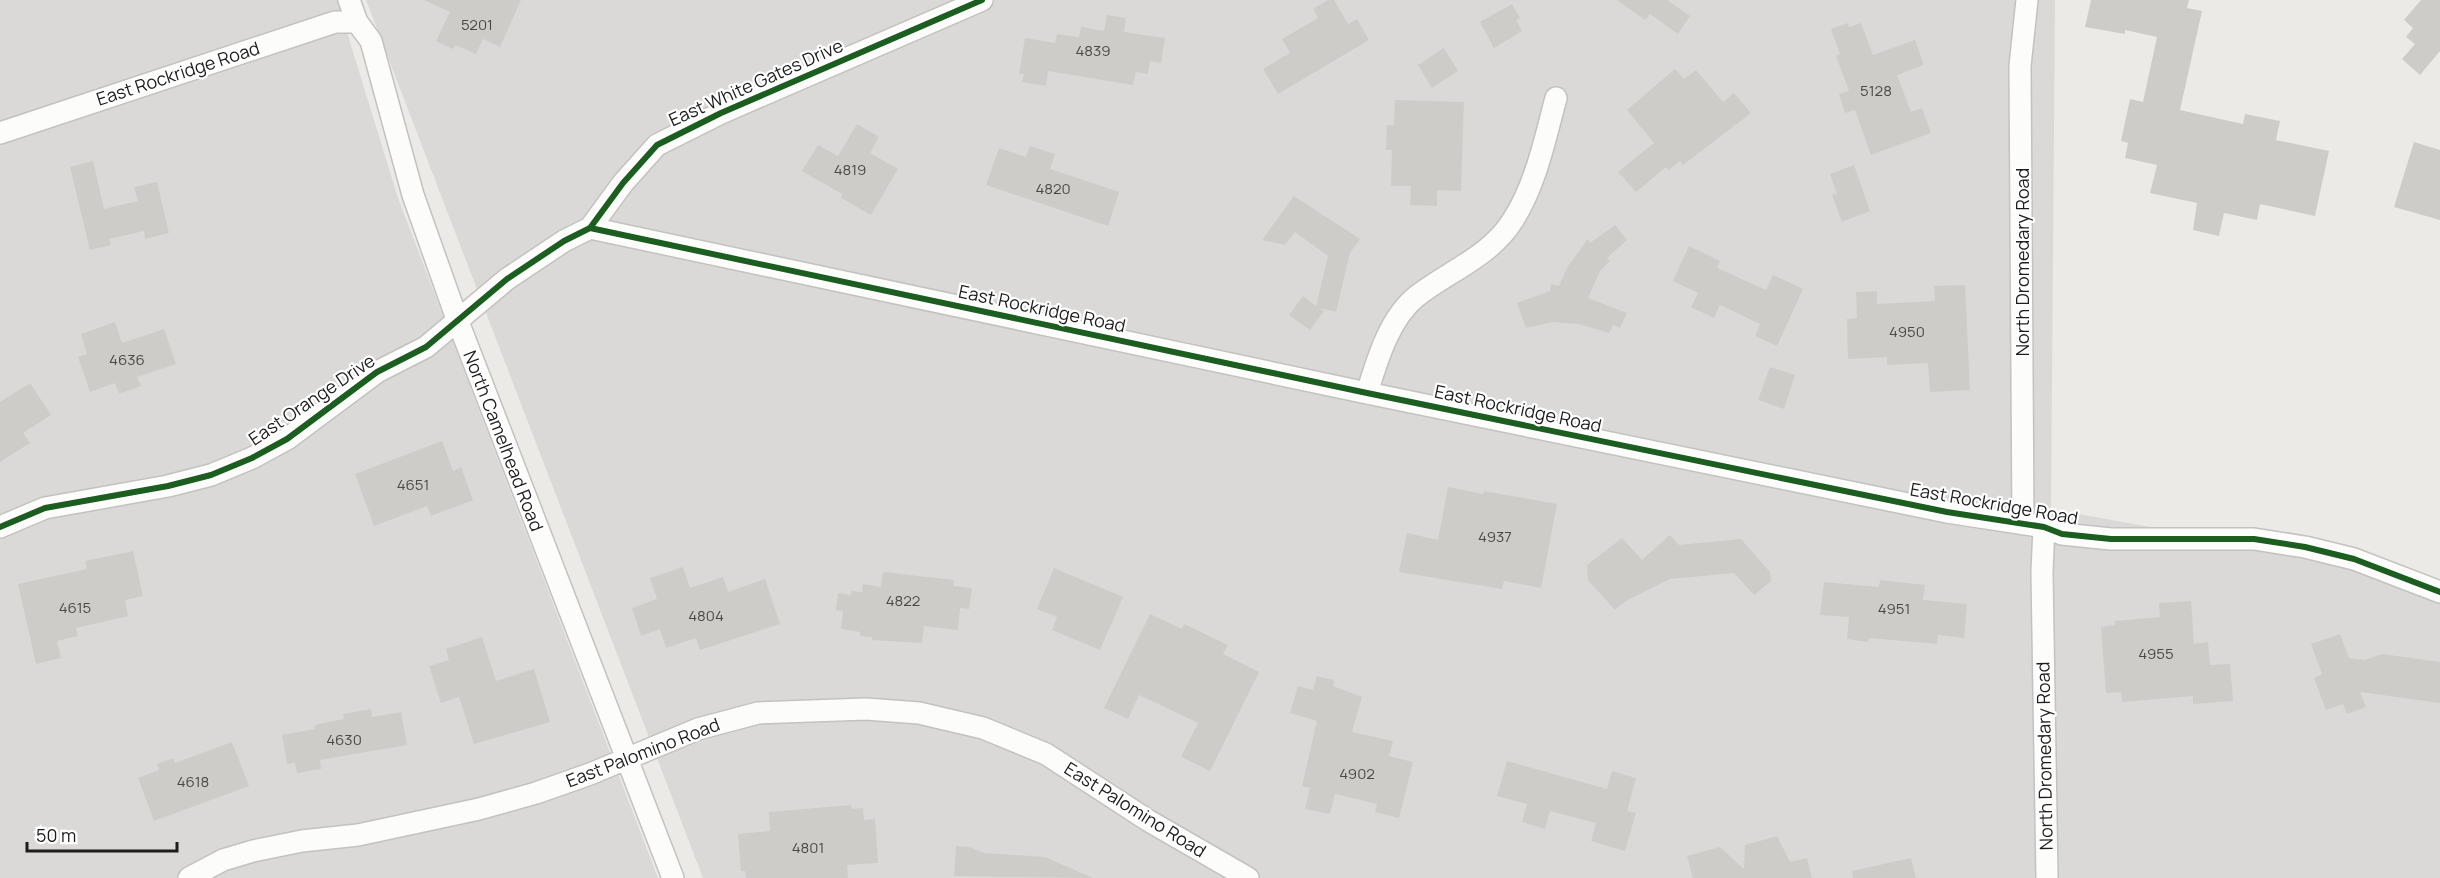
<svg xmlns="http://www.w3.org/2000/svg" width="2440" height="878" viewBox="0 0 2440 878" font-family="Manrope,sans-serif">
<style>
.residential{fill:#dbd9d7}
.building{fill:#ceccc9}
.lines{fill:none;stroke-linecap:round;stroke-linejoin:round}
.minor-casing{stroke:#c3c2c0;stroke-width:24}
.minor{stroke:#fcfcfb;stroke-width:21}
.cycleway-casing{stroke:#fff;stroke-width:10}
.cycleway{stroke:#1b5e20;stroke-width:6}
.labels{text-anchor:middle;stroke-width:4.5;stroke-linejoin:round;paint-order:stroke}
.number-label{font-size:15px;fill:#494948}
.street-label{font-size:18px;fill:#1d1d1d;stroke:#fff}
</style>
<rect width="100%" height="100%" fill="#eceae6"/>
<path class="residential" d="M0,0H337L398,198L658,878H0Z
M366,0H2055L2051,509L2440,579V878H703Z"/>
<path class="building" d="M424,0H521L500,47L483,39L476,54L455,45L453,49L436,41L450,12Z
M1328,0H1334L1348,24L1357,19L1369,40L1278,94L1263,69L1290,53L1282,39L1318,18L1313,9Z
M1617,0H1667L1690,16L1678,34L1650,14L1645,20Z
M2091,0H2189L2187,8L2202,11L2180,110L2243,124L2245,114L2280,121L2276,140L2329,151L2315,216L2260,204L2257,220L2224,213L2219,236L2193,230L2197,203L2150,193L2157,165L2125,158L2128,143L2121,141L2130,99L2143,102L2157,37L2125,30V34L2085,27Z
M2421,0H2440V51L2420,75L2402,59L2415,44L2406,37L2413,28L2404,20Z
M1512,4L1520,18L1516,20L1522,31L1494,48L1480,22Z
M1107,15L1126,18L1124,32L1165,38L1161,63L1150,61L1148,74L1136,72L1133,85L1048,71L1046,86L1022,82L1024,74H1019L1025,38L1055,43L1057,34L1079,37L1081,27L1104,31Z
M1848,23L1849,27L1861,23L1873,55L1915,40L1924,65L1897,75L1911,112L1922,108L1931,133L1871,155L1855,110L1845,113L1839,94L1849,91L1836,56L1840,54L1831,29Z
M1444,48L1458,71L1432,88L1418,65Z
M1675,69L1684,79L1696,70L1723,102L1734,93L1751,113L1683,165L1680,161L1669,170L1666,167L1636,192L1618,172L1654,143L1627,110Z
M1395,100L1464,102L1461,191L1437,190V206L1410,205L1411,186H1391L1392,150H1386L1387,125H1394Z
M857,124L879,137L870,153L898,169L871,215L841,198L842,194L802,171L818,145L838,156Z
M2414,142L2440,150V220L2394,207Z
M1030,146L1055,154L1050,169L1119,192L1108,226L986,185L999,148L1026,157Z
M93,161L104,209L138,201L134,187L157,182L169,233L145,239L144,231L109,239L111,245L90,250L70,167Z
M1854,165L1870,211L1842,222L1832,195L1837,194L1830,174Z
M1294,196L1360,239L1350,253L1336,312L1320,308L1324,311L1310,330L1289,315L1303,296L1316,306L1328,256L1295,232L1285,245L1262,240Z
M1615,225L1627,240L1607,258L1610,261L1600,271L1588,298L1627,313L1620,328L1613,325L1609,333L1579,324L1552,322L1526,328L1517,303L1550,291L1551,284L1559,286L1568,266L1588,239L1590,243Z
M1689,246L1720,261L1717,268L1766,290L1773,275L1803,289L1777,346L1755,336L1760,324L1720,305L1714,318L1691,307L1698,293L1673,281Z
M1965,285L1970,390L1930,392L1928,363L1887,365V357L1848,359L1847,319L1857,318L1856,292L1877,291V304L1935,301L1934,286Z
M115,322L122,343L164,329L176,364L137,377L141,386L119,394L115,383L90,392L78,357L87,354L81,334Z
M1770,367L1795,375L1784,409L1758,400Z
M30,383L51,415L23,433L30,443L0,462V402Z
M442,441L453,471L461,467L473,500L431,516L427,506L374,526L355,474Z
M1448,487L1483,494L1484,491L1557,504L1541,588L1504,581L1502,589L1399,572L1407,533L1438,540Z
M1670,535L1679,545L1741,539L1770,572L1771,581L1754,595L1734,573L1670,579L1626,601L1615,610L1588,580L1587,565L1622,538L1642,560Z
M133,551L143,596L125,600L128,616L76,628L78,636L57,641L61,658L36,664L18,584L87,569L85,561Z
M683,567L690,588L723,577L728,592L765,579L780,624L700,650L696,638L666,648L660,629L641,636L632,608L657,599L650,578Z
M1054,568L1123,597L1100,650L1052,630L1057,617L1037,609Z
M883,572L954,580L953,586L972,588L969,609L960,608L958,630L924,626L922,643L872,640V637L860,636V632L841,629L843,611L836,610L838,593L851,595V591L862,592L863,584L881,587Z
M1880,580L1925,585L1923,600L1967,604L1964,638L1938,635L1937,644L1869,638L1868,642L1847,639L1849,617L1820,615L1824,582L1879,587Z
M2191,601L2194,644L2208,642L2210,665L2230,664L2233,701L2193,704V696L2122,702L2121,692L2106,693L2101,627L2115,625V621L2160,617L2159,603Z
M1150,614L1182,629L1184,624L1228,645L1223,654L1259,672L1210,771L1181,757L1198,723L1139,695L1128,719L1104,708Z
M2340,634L2349,658L2365,660L2382,654L2440,662V703L2360,692L2366,707L2347,714L2343,704L2326,710L2314,678L2322,674L2311,644Z
M482,637L496,681L534,669L550,722L474,744L459,697L441,703L429,666L449,660L446,649Z
M1317,676L1334,680L1333,686L1362,697L1352,732L1393,741L1389,756L1413,762L1399,818L1375,812L1377,804L1335,794L1330,814L1305,809L1310,788L1302,786L1317,721L1290,713L1298,686L1313,690Z
M371,709L372,717L401,712L407,745L320,760L321,769L297,773L295,763L287,764L282,735L315,729L314,725L344,719L343,714Z
M232,742L249,786L154,821L138,778L159,770L157,764L173,758L175,763Z
M1507,761L1607,789L1612,771L1636,778L1627,811L1636,813L1625,851L1591,841L1596,823L1550,811L1545,829L1522,822L1527,804L1497,796Z
M851,805L852,809L863,808L864,820L875,819L878,863L847,865L848,878H746L745,871H741L738,834L770,831L769,812Z
M1777,836L1790,862L1807,858L1812,878H1693L1687,856L1720,847L1744,869L1745,845Z
M956,846L969,847L984,853L1045,857L1093,878L954,876Z
M1911,858L1916,878H1853L1852,871Z"/>
<g class="lines">
<defs>
<path id="minor" d="M349,0L357,22L371,41L413,195L457,319L673,878
M0,133L335,22H357
M590,228L1367,393L1947,512L2044,527L2062,534L2111,539H2254L2305,547L2354,559L2440,592
M1367,393C1377,361 1389,318 1417,296C1449,271 1491,256 1513,220C1536,184 1545,139 1556,98
M2023,524L2020,66L2027,0
M0,527L45,508L168,486L211,475L252,458L287,439L377,372L426,347L507,279L564,241L590,228L623,183L657,145L721,113L982,0
M2044,527L2042,572L2047,878
M189,878L223,860L253,851L302,841L358,835L479,809L536,793L590,774L698,729L758,713L866,709L919,713L983,728L1046,754L1149,821L1248,878"/>
</defs>
<use href="#minor" class="minor-casing"/>
<use href="#minor" class="minor"/>
<defs>
<path id="cycleway" d="M590,228L1367,393L1947,512L2044,527L2062,534L2111,539H2254L2305,547L2354,559L2440,592
M0,527L45,508L168,486L211,475L252,458L287,439L377,372L426,347L507,279L564,241L590,228L623,183L657,145L721,113L982,0"/>
</defs>
<use href="#cycleway" class="cycleway-casing"/>
<use href="#cycleway" class="cycleway"/>
</g>
<g class="labels">
<g class="number-label">
<text x="477" y="30">5201</text>
<text x="1093" y="56">4839</text>
<text x="1876" y="96">5128</text>
<text x="850" y="175">4819</text>
<text x="1053" y="194">4820</text>
<text x="1907" y="337">4950</text>
<text x="127" y="365">4636</text>
<text x="413" y="490">4651</text>
<text x="1495" y="542">4937</text>
<text x="903" y="606">4822</text>
<text x="75" y="613">4615</text>
<text x="1894" y="614">4951</text>
<text x="706" y="621">4804</text>
<text x="2156" y="659">4955</text>
<text x="344" y="745">4630</text>
<text x="1357" y="779">4902</text>
<text x="193" y="787">4618</text>
<text x="808" y="853">4801</text>
</g>
<g class="street-label">
<text transform="translate(178 74) rotate(-18)" y="6">East Rockridge Road</text>
<text transform="translate(756 83) rotate(-24)" y="6">East White Gates Drive</text>
<text transform="translate(2023 262) rotate(-90)" y="6">North Dromedary Road</text>
<text transform="translate(1042 309) rotate(12)" y="6">East Rockridge Road</text>
<text transform="translate(312 400) rotate(-34)" y="6">East Orange Drive</text>
<text transform="translate(1518 409) rotate(12)" y="6">East Rockridge Road</text>
<text transform="translate(503 441) rotate(69)" y="6">North Camelhead Road</text>
<text transform="translate(1994 504) rotate(10)" y="6">East Rockridge Road</text>
<text transform="translate(643 753) rotate(-21)" y="6">East Palomino Road</text>
<text transform="translate(2045 756) rotate(-91)" y="6">North Dromedary Road</text>
<text transform="translate(1135 810) rotate(32)" y="6">East Palomino Road</text>
</g>
</g>
<path d="M27 842v9h150v-9" fill="none" stroke="#1d1d1d" stroke-width="3"/>
<text x="36" y="842" font-size="18" fill="#1d1d1d" stroke="#ffffff" stroke-width="4.5" paint-order="stroke">50 m</text>
</svg>
